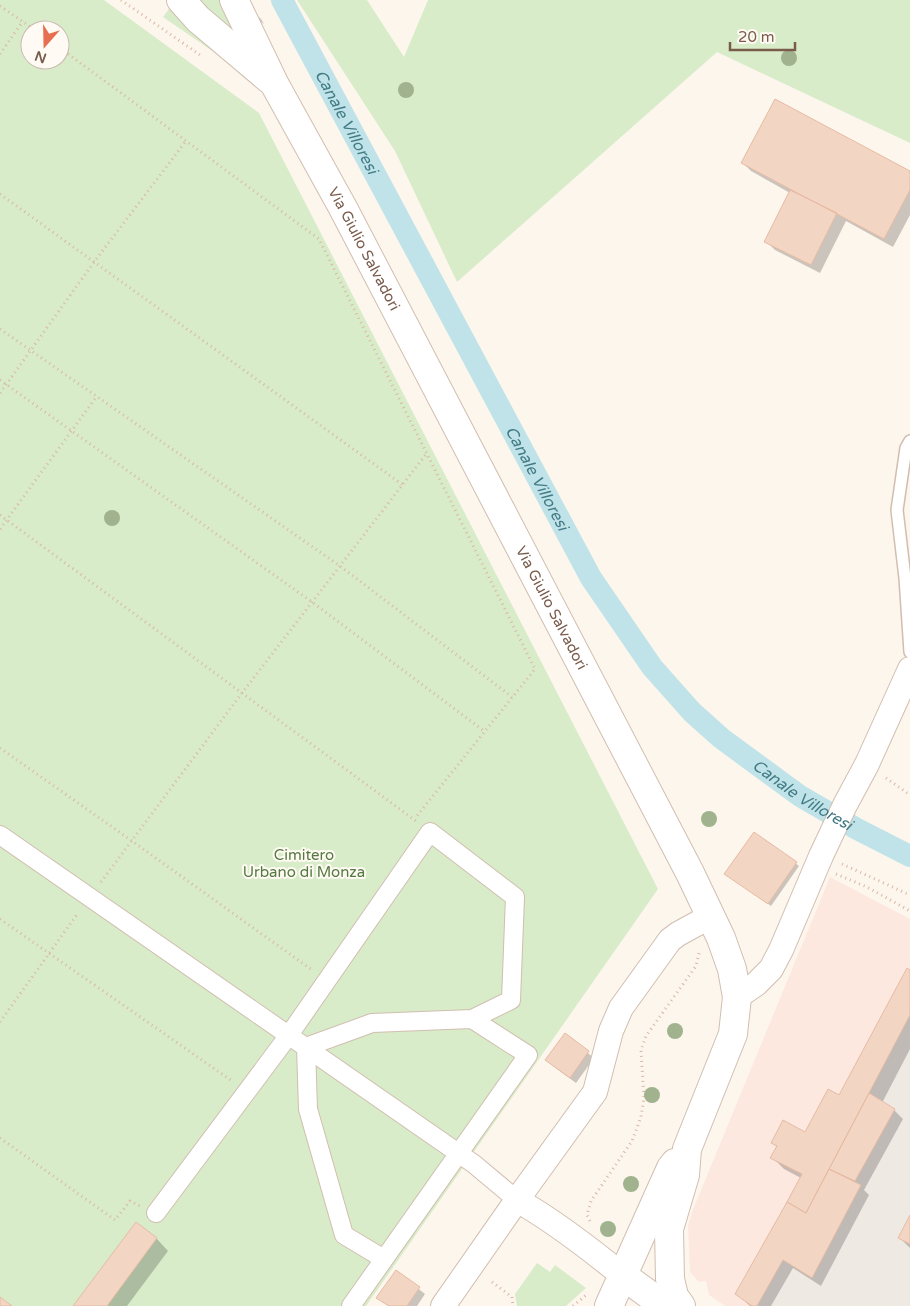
<svg xmlns="http://www.w3.org/2000/svg" width="910" height="1306" viewBox="0 0 910 1306" font-family="'Varela Round',sans-serif">
<style>
.commercial{fill:#fde8e0}
.industrial{fill:#efe9e4}
.green{fill:#d8ecc9;fill-rule:evenodd}
.shadow{fill:#0003}
.lines{fill:none;stroke-linecap:round;stroke-linejoin:round}
.canal{stroke:#bfe3e8;stroke-width:22}
.building{fill:#f3d5c3;stroke:#e6bba3}
.service-casing{stroke:#d1beb0;stroke-width:14}
.pedestrian-casing{stroke:#d1beb0;stroke-width:20}
.minor-casing{stroke:#d1beb0;stroke-width:26}
.tertiary-casing{stroke:#d1beb0;stroke-width:30}
.path{stroke:#d9b8a5;stroke-width:3;stroke-dasharray:1 4;stroke-linecap:butt}
.service{stroke:#fff;stroke-width:11}
.pedestrian{stroke:#fff;stroke-width:18}
.minor{stroke:#fff;stroke-width:24}
.tertiary{stroke:#fff;stroke-width:28}
.tree{fill:#a0b28e}
.labels{text-anchor:middle;stroke-width:4;stroke-linejoin:round;paint-order:stroke}
.street-label{font-size:15px;fill:#7a5c4d;stroke:#fffaf3}
.park-label{font-size:15px;fill:#537a41;stroke:#fffaf3}
.water-label{font-size:16px;font-style:italic;fill:#437c86;stroke:#fffaf3}
</style>
<rect width="100%" height="100%" fill="#fdf6ec"/>
<path class="commercial" d="M830,877L910,919V1015L869,1093L855,1181L861,1185L812,1278L757,1306H725L709,1295L706,1281L699,1282L690,1272L688,1226L692,1212Z"/>
<path class="industrial" d="M910,1015V1306H757L783,1260L812,1278L861,1185L855,1181L895,1109L869,1093Z"/>
<path class="green" d="M0,0H104L259,113L658,889L366,1306H0ZM30,30H60V60H30Z
M197,0H220L233,24L227,30Z
M297,0H367L404,57L428,0H910V143L717,52L457,282L395,151Z
M175,8L224,59L163,17L169,9Z
M537,1263L550,1272L555,1265L586,1288L566,1306H517L515,1294Z"/>
<path class="shadow" d="M258,16L261,19L264,24L261,22Z
M742,162L910,173V215L893,247L846,221L820,273L775,250L766,241L790,193L751,171Z
M754,833L799,866L771,906L729,876Z
M910,971V1049L882,1103L894,1110L903,1119L864,1190L869,1195L821,1286L793,1268L771,1306H750L737,1294L801,1178L784,1169L772,1157L777,1147L772,1143L805,1133L839,1097Z
M565,1035L594,1058L576,1083L553,1066Z
M910,1218V1248L900,1238Z
M136,1224L157,1239L168,1251L127,1306H74Z
M396,1271L425,1294L417,1306H388L378,1297Z"/>
<g class="lines">
<path class="canal" id="s1" d="M282,0L591,578L652,667L692,712L721,738L800,796L857,829L910,856"/>
</g>
<path class="building" d="M775,99L910,171V190L884,239L741,163Z
M790,190L837,213L811,265L764,242Z
M754,832L797,862L768,904L724,874Z
M907,968L910,970V1015L806,1213L787,1202L802,1174L770,1158L777,1146L771,1143L783,1120L805,1132L828,1089L839,1095Z
M565,1033L589,1051L570,1078L545,1060Z
M869,1093L895,1109L855,1181L829,1169Z
M829,1169L861,1185L812,1278L783,1260L757,1306H752L735,1294L787,1202L806,1213Z
M910,1215V1244L898,1238Z
M136,1222L157,1238L107,1306H73Z
M396,1270L420,1287L407,1306H389L376,1298Z
M0,1297L12,1306H0Z"/>
<g class="lines">
<defs>
<path id="service" d="M910,441L906,448L897,510L905,578L910,652"/>
<path id="pedestrian" d="M0,835L474,1164L517,1200
M156,1213L289,1035L430,832L515,897L511,1000L472,1019
M351,1306L528,1055L472,1019L372,1023L306,1047L308,1109L344,1235L384,1259"/>
<path id="minor" d="M737,997L756,984L771,969L781,950L821,856L845,805L867,764L910,669
M622,1275C589,1248 554,1221 517,1200L595,1092L611,1031L621,1008L670,940L678,934L711,916
M443,1306L517,1200"/>
<g id="tertiary">
<path d="M181,0L198,19L269,79"/>
<path id="s2" d="M234,0L275,85L343,208L690,873L721,938L732,969L737,997L733,1034L687,1149L685,1175L669,1229L670,1279L674,1296L681,1306"/>
<path d="M622,1275L665,1306"/>
<path d="M609,1306L671,1168L675,1163"/>
</g>
</defs>
<use href="#service" class="service-casing"/>
<use href="#pedestrian" class="pedestrian-casing"/>
<use href="#minor" class="minor-casing"/>
<use href="#tertiary" class="tertiary-casing"/>
<path class="path" d="M121,0L200,55
M0,6L35,30
M60,48L319,239L535,669L416,817
M0,54L23,21
M0,194L403,485
M0,329L340,566L512,697
M0,380L312,602L484,731
M0,393L94,262L186,141
M0,515L416,821
M0,529L97,396
M0,748L132,841L312,970
M886,778L910,795
M842,864L910,895
M836,874L867,887L910,911
M101,882L242,693L427,453
M0,919L232,1081
M0,1022L78,913
M0,1138L115,1220L130,1201L140,1206
M590,1221L587,1215L591,1201L632,1141L641,1117L644,1098L641,1050L646,1036L696,966L699,953
M492,1282L512,1297L513,1306
M573,1306L586,1295"/>
<use href="#service" class="service"/>
<use href="#pedestrian" class="pedestrian"/>
<use href="#minor" class="minor"/>
<use href="#tertiary" class="tertiary"/>
</g>
<g class="tree">
<circle cx="789" cy="58" r="8"/>
<circle cx="406" cy="90" r="8"/>
<circle cx="112" cy="518" r="8"/>
<circle cx="709" cy="819" r="8"/>
<circle cx="675" cy="1031" r="8"/>
<circle cx="652" cy="1095" r="8"/>
<circle cx="631" cy="1184" r="8"/>
<circle cx="608" cy="1229" r="8"/>
</g>
<g class="labels">
<g class="street-label">
<text dy="5" stroke="none"><textPath href="#s2" startOffset="281">Via Giulio Salvadori</textPath></text>
<text dy="5" stroke="none"><textPath href="#s2" startOffset="686">Via Giulio Salvadori</textPath></text>
</g>
<g class="park-label">
<text x="304" y="860">Cimitero<tspan x="304" dy="17">Urbano di Monza</tspan></text>
</g>
<g class="water-label">
<text dy="6" stroke="none"><textPath href="#s1" startOffset="138">Canale Villoresi</textPath></text>
<text dy="6" stroke="none"><textPath href="#s1" startOffset="542">Canale Villoresi</textPath></text>
<text dy="6" stroke="none"><textPath href="#s1" startOffset="962">Canale Villoresi</textPath></text>
</g>
</g>
<g transform="translate(45 45) rotate(200)"><circle r="24" fill="#fffaf3" stroke="#cabbb1"/>
<path d="M0-4L9 19L0 12L-9 19Z" fill="#e76f51"/>
<text y="-8" font-size="14" font-weight="bold" text-anchor="middle" fill="#7a5c4d">N</text>
</g>
<path d="M730 42v8h65v-8" fill="none" stroke="#7a5c4d" stroke-width="2.5"/>
<text x="738" y="42" font-size="15" fill="#7a5c4d" stroke="#fffaf3" stroke-width="4" paint-order="stroke">20 m</text>
</svg>
